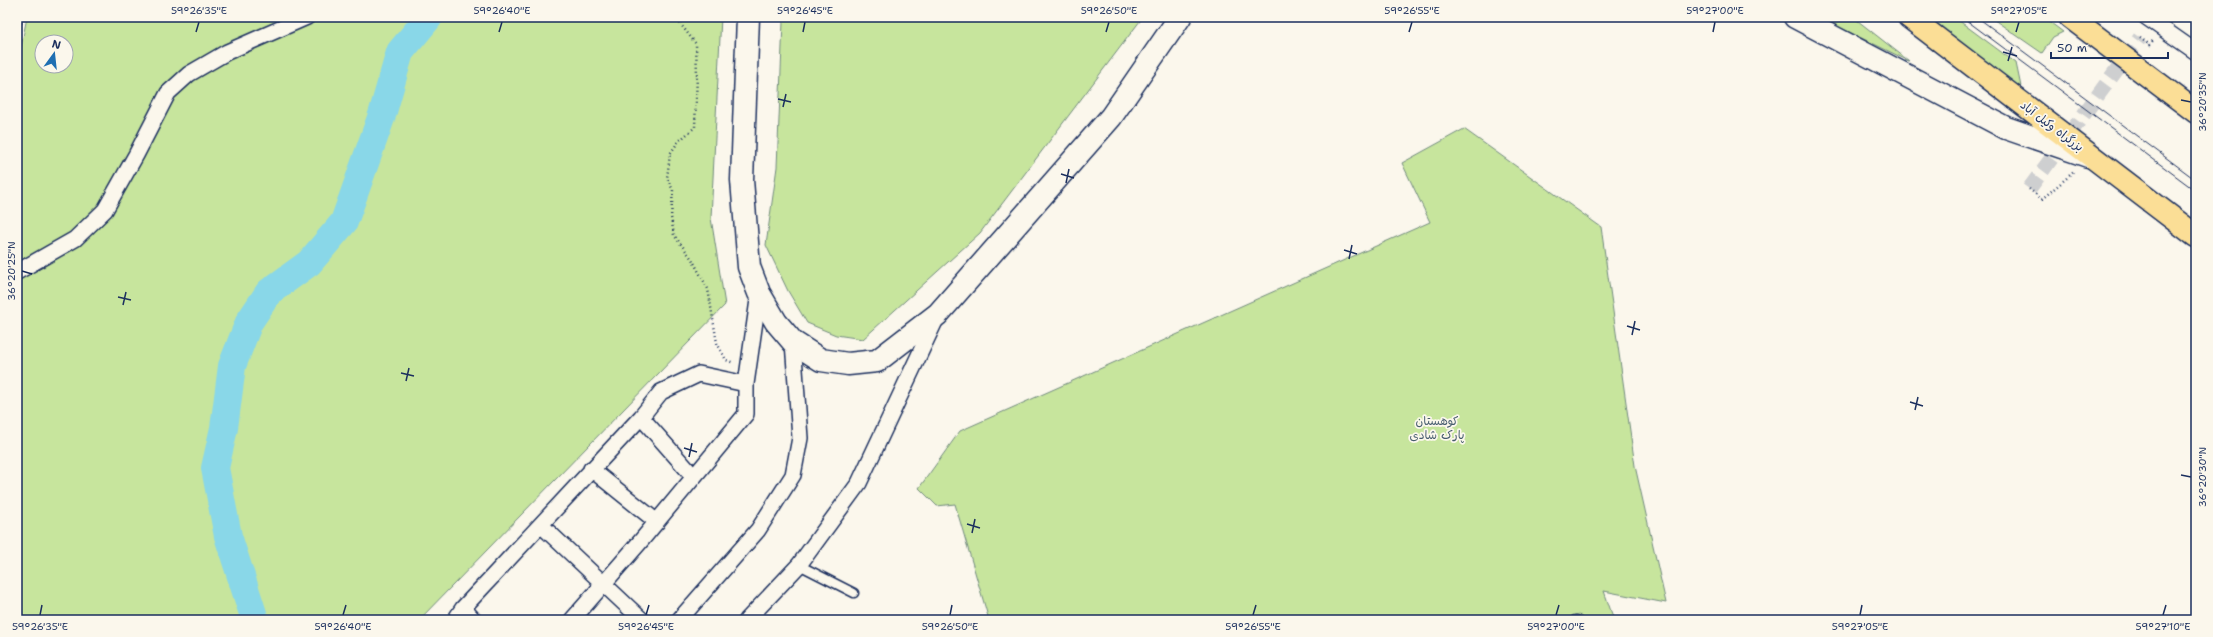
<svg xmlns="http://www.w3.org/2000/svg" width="2213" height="637" viewBox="0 0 2213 637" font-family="'Shantell Sans','Playpen Sans Arabic',sans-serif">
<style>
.green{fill:#c7e59d;stroke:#718a7e;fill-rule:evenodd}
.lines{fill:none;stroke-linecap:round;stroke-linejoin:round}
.river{stroke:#89d7e8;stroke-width:28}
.street-tunnel{stroke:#cecfd0;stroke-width:15;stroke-dasharray:15 8;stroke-linecap:butt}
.lane-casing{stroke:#1b2f5e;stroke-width:11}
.street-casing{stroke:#1b2f5e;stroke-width:18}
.secondary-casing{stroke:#1b2f5e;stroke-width:25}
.highway-casing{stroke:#1b2f5e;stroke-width:25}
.path{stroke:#1b2f5e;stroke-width:2.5;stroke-dasharray:1 3;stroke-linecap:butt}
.lane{stroke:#fbf7ec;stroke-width:8}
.street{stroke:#fbf7ec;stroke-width:15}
.secondary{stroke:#fbf7ec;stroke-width:22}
.highway{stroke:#fbde96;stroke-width:22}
.tram{stroke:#1b2f5e;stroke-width:1}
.ticks{fill:none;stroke:#1b2f5e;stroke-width:1.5}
.labels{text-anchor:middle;stroke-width:3.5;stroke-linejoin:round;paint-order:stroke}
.street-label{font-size:12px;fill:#1b2f5e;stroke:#fbf7ec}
.park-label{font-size:12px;fill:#465c6e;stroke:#fbf7ec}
.neatline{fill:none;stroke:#1b2f5e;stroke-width:1.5}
.ticks-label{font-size:10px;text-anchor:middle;fill:#1b2f5e}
</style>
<rect width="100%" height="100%" fill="#fbf7ec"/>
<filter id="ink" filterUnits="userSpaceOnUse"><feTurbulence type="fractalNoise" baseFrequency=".025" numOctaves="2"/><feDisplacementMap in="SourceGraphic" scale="8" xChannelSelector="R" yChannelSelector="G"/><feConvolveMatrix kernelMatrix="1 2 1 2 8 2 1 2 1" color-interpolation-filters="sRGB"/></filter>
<g filter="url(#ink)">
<path class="green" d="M27,17H721L711,218L725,305L419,620H17V67ZM42,42H66V66H42Z
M781,17H1143L980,233L863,339L836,335L807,323L788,291L766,245L777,167L783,22Z
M1818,17H1853L1909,61Z
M1916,17H1954L2016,63L2024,101Z
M1990,17H2043L2063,32L2053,37L2042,53Z
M1464,129L1601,227L1635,466L1666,603L1604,591L1614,620H989L955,504L937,506L919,488L960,431L1430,222L1402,163Z"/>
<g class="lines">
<path class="river" d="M255,620L228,536L215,468L224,428L232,366L249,322L269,292L309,263L344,222L382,115L400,52L429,17"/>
<path class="street-tunnel" d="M2029,189L2140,38"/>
<defs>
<path id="lane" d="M799,565L854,593
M1575,620H1577"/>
<path id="street" d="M2146,17L2196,52
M17,272L75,239L105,210L136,155L168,93L189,74L227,52L307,17
M641,417L694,477
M591,469L657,522
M541,525L642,620
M463,608L474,620
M455,620L463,608L641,417L661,392L699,374L746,384
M572,620L640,542L746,414V384L759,293
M679,620L758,530L793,475L800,438L793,342
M747,620L799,565L859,483L937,317"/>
<path id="secondary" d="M748,17L742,180L749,267L759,293L776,322L793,342L821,360L848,364L877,361L938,314L1111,117L1180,17
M1795,17L2006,128L2088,156"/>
<path id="highway" d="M1909,17L2196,236
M2070,17L2196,112"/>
</defs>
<use href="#lane" class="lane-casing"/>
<use href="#street" class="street-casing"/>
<use href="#secondary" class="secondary-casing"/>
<use href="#highway" class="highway-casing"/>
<path class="path" d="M675,17L696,44L697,75L695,127L678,142L670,154L667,178L673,190L671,217L674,235L692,259L708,289L717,343L726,360L734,363
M17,30L25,17
M2140,38L2150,45L2153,40
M2029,189L2042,199L2075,171"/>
<use href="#lane" class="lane"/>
<use href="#street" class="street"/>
<use href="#secondary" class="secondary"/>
<use href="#highway" class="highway"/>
<path class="tram" d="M1962,17L2196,191
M1977,17L2196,180"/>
</g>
</g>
<path class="ticks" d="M196,32L199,22M499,32L502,22M803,32L805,22M1106,32L1109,22M1409,32L1412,22M1713,32L1715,22M2016,32L2019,22M2003,52L2017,56M2008,61L2012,47M778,99L791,102M2181,100L2191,102M783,107L786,94M1061,174L1074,178M1066,183L1069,169M1344,250L1357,254M1349,259L1352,245M22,271L32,274M118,297L131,300M123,305L126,292M1627,326L1640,330M1632,335L1635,321M401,373L414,376M406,381L409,368M1910,402L1923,406M1915,410L1918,397M684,448L697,452M689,457L692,443M2181,475L2191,477M967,524L980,528M972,533L975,519M40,615L42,605M343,615L346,605M646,615L649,605M950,615L952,605M1253,615L1256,605M1556,615L1559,605M1860,615L1862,605M2163,615L2166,605"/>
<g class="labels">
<g class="street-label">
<text transform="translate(2052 126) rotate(37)" y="4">بزرگراه وکیل آباد</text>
</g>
<g class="park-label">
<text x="1437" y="425">کوهستان<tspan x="1437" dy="14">پارک شادی</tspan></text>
</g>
</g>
<rect width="2213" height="637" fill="none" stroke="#fbf7ec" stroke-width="44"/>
<g transform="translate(54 54) rotate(15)"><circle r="19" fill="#fbf7ec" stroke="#a1a7b3"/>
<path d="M0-3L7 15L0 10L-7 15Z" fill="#1f6fb2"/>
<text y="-6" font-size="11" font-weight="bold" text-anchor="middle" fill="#1b2f5e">N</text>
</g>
<path d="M2051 52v6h117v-6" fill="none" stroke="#1b2f5e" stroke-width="2"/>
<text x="2057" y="52" font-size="12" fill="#1b2f5e" stroke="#fbf7ec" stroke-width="3" paint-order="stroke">50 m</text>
<rect x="22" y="22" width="2169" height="593" class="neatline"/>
<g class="ticks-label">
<text x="199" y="14">59°26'35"E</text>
<text x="502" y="14">59°26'40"E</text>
<text x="805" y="14">59°26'45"E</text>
<text x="1109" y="14">59°26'50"E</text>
<text x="1412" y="14">59°26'55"E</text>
<text x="1715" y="14">59°27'00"E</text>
<text x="2019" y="14">59°27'05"E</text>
<text transform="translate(2202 102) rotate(-90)" y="4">36°20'35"N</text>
<text transform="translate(11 271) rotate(-90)" y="4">36°20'25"N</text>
<text transform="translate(2202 477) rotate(-90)" y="4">36°20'30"N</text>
<text x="40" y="630">59°26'35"E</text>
<text x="343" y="630">59°26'40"E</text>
<text x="646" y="630">59°26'45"E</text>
<text x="950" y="630">59°26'50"E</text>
<text x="1253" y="630">59°26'55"E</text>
<text x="1556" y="630">59°27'00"E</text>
<text x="1860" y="630">59°27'05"E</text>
<text x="2163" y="630">59°27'10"E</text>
</g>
</svg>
